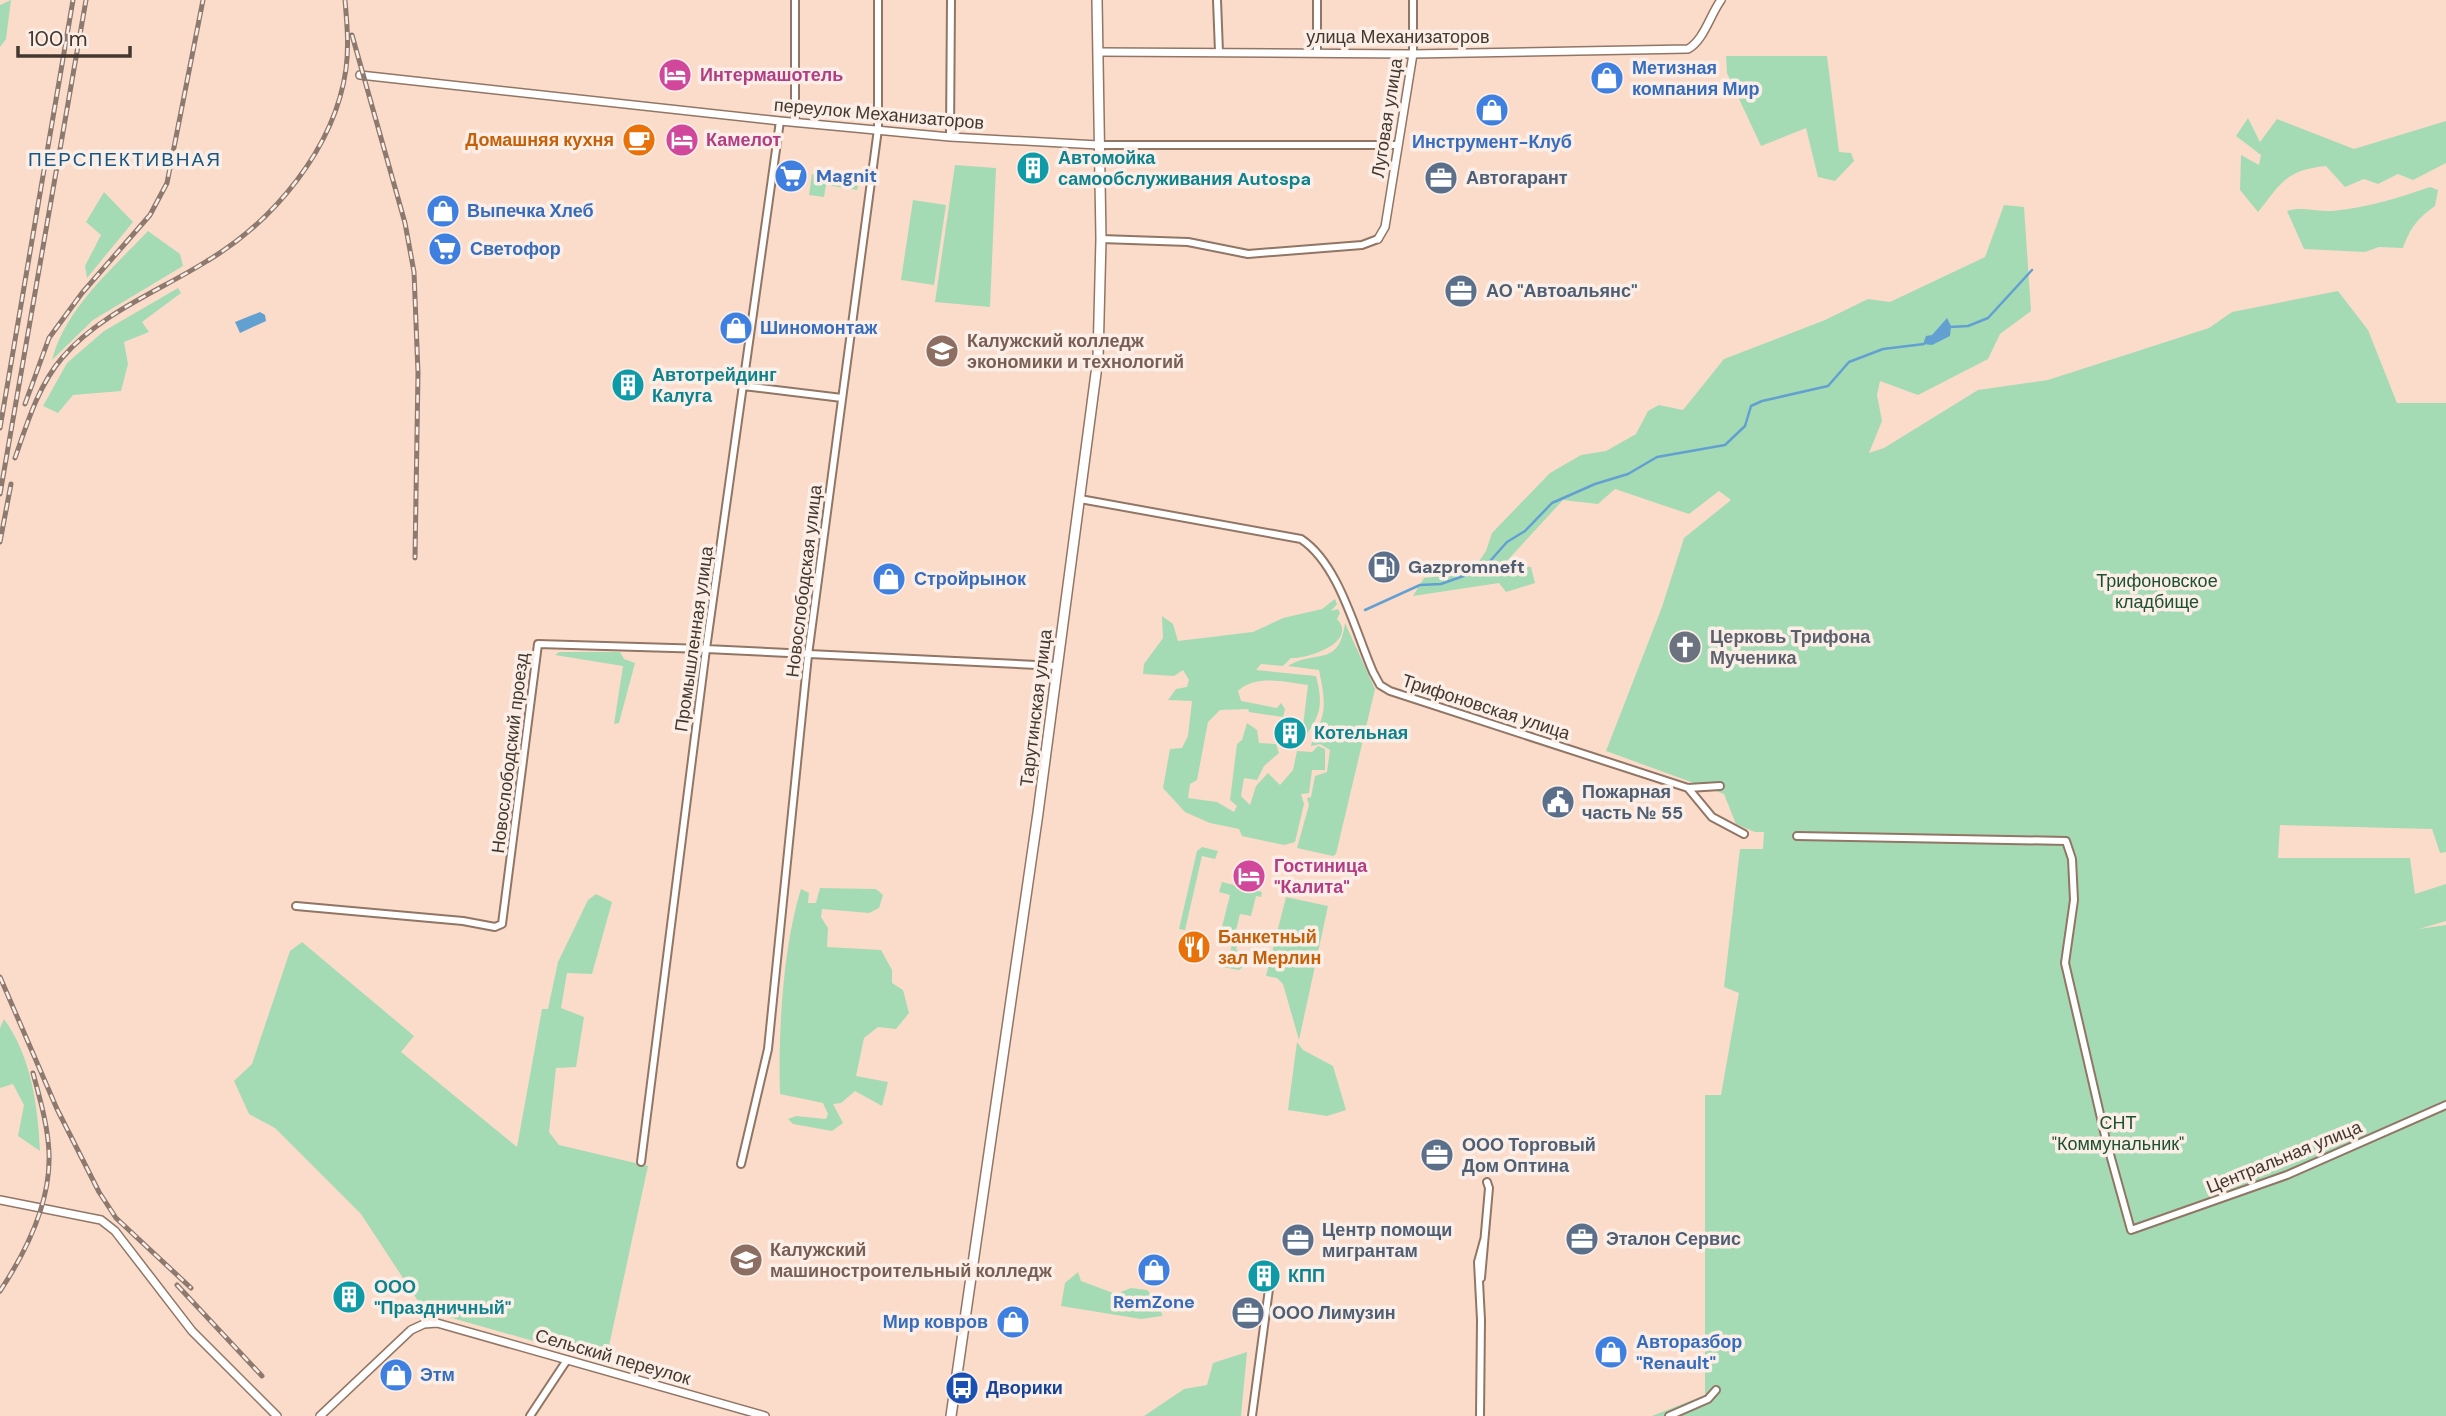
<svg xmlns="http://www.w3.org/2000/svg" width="2446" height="1416" viewBox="0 0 2446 1416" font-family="'DM Sans',sans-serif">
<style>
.green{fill:#a4dbb4}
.water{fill:#63a0d2}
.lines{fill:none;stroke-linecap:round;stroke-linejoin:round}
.stream{stroke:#63a0d2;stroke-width:2.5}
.minor-casing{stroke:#917565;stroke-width:10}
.tertiary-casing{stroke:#917565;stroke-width:10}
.primary-casing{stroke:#917565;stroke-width:12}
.minor{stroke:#fff;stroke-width:6}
.tertiary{stroke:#fff;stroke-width:7}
.primary{stroke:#fff;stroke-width:9}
.rail-casing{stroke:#8d796e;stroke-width:5}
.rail{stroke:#faeee6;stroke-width:2.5;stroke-dasharray:8;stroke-linecap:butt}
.labels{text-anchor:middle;stroke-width:7;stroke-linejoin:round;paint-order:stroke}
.street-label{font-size:18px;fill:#433730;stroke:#faeee6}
.shop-label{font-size:18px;font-weight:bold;fill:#366cbe;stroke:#faeee6;text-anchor:start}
.hotel-label{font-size:18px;font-weight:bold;fill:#b23c85;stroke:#faeee6;text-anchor:start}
.food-label{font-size:18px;font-weight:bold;fill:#c56008;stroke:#faeee6;text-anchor:end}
.culture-label{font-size:18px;font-weight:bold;fill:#0d838f;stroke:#faeee6;text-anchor:start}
.service-label{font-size:18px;font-weight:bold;fill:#4e5e75;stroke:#faeee6;text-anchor:start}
.education-label{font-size:18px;font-weight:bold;fill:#785e54;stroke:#faeee6;text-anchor:start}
.park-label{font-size:18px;fill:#1d5031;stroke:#faeee6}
.worship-label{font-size:18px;font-weight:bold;fill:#5b616d;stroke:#faeee6;text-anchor:start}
.transit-label{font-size:18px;font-weight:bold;fill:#164399;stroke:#faeee6;text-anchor:start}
.neighbourhood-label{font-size:19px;letter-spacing:2px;fill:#165685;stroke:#faeee6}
</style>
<rect width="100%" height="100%" fill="#fbdcca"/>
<path class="green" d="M11,0L6,39L0,47V5Z
M1726,56H1827L1839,152L1851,153L1854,161L1835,181L1818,177L1806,128L1761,146L1727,73Z
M2248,118L2260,142L2277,119L2354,149L2446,121V163L2413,180L2398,174L2378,184L2364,179L2345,187L2326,166C2286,170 2282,182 2258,212L2240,190L2241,155L2259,165L2261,155L2236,136Z
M955,165L996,168L990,307L935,302Z
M812,174L859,181L857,190L826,185L824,197L809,195Z
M2430,187L2438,190L2435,206C2418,218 2410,228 2403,248L2379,247L2365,252L2304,249L2287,211C2302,206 2316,212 2332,211C2366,208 2398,198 2430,187Z
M104,192L133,222L87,278L85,266L101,235L86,222Z
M913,200L946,205L934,285L901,280Z
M2004,205L2024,207L2031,311L2000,334L1988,359L1918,395L1880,381L1877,395L1882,421L1869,453L1884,448L1978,390L2048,380L2209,328L2232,312L2338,291L2368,330L2397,403H2446V852L2440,853L2432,829L2280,825L2278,858H2410L2415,894L2446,884V921L2419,929L2446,925V1416H1652L1705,1395V1095H1721L1739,993L1724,987L1740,849H1763L1764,832H1755L1736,824L1724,794L1606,751L1662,607L1684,538L1731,500L1719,491L1689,514L1615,489L1598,504L1563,500L1505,563L1531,567L1535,583L1506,592L1499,583L1413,596L1424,578L1472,572L1486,551L1492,533L1550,473L1581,455L1606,451L1636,434L1648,411L1659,405L1683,410L1724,359L1825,320L1868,299L1890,302L1985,257Z
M148,231L180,254L183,266L93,320L52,360C65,309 112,269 148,231Z
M178,288L181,293L142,322L149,332L124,342L128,364L121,391L73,395L58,413L43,406L67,363L104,331Z
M1335,599L1337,604L1331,611L1338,609L1340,613L1337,619C1358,641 1310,659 1291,658L1283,666L1261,664L1256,670L1316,676C1324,707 1320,715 1303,740L1295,735L1303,726L1308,685C1286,682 1255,674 1238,691L1241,701L1277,708L1281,703L1285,709L1283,717L1249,712L1248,709L1220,710L1208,722L1197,780L1190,784L1188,798L1217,802L1234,812L1237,806L1230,800L1237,744L1242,740L1247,723L1257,730L1259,743L1276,744L1279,753L1264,766L1257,780L1244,778L1241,796L1250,805L1256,786L1268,773L1280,785L1293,770L1297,751L1312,752L1318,746L1325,749V770H1312L1309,793L1301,794L1304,804L1295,842L1284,845L1242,836L1239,829L1210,823L1185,812L1163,788L1170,749L1182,748L1188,736L1192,701L1168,700L1176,689L1187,687L1189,680L1183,670L1174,676L1143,674L1144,664L1163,638L1162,616L1173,624L1178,641L1253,632L1283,618L1322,609Z
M1345,623L1375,689L1336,854L1333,856L1297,848L1309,805L1307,798L1311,797L1315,776L1327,772L1330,750L1320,744L1311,746C1313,735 1318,730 1321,720C1327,704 1322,686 1319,670L1288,666C1316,649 1339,668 1345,623Z
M559,652H620L624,659L635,663L619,723L614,724L623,666L555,655Z
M1202,847L1218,851L1215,859L1202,856L1185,930L1179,929L1197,851Z
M1222,882L1262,892L1261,897L1256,896L1251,916L1240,914L1235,934L1247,937L1246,944L1238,942L1236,950L1247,953L1244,966L1239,970L1223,967L1224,962L1228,963L1232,944L1216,940L1217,935H1220L1230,895L1219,892Z
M820,888L876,889L883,895L879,908L869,913L822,909L821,917L828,928L827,947L881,950L892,970V983L903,990L909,1013L896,1029L878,1027L864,1038L856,1076L888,1082L882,1106L855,1091L841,1103L833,1104L843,1123L832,1131L793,1124L788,1119L796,1116L826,1119L828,1114L823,1103L780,1094C778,1033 783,947 801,889L809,893L808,903H816Z
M596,894L612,902L592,974L567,973L561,1008L584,1017L576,1067L556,1068L549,1132L559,1145L648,1166L609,1346L586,1356L424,1310L361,1214L275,1128L249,1114L234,1081L252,1064L290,951L302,942L414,1036L401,1052L517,1147L542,1009H548L558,962L588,900Z
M1286,897L1328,906L1299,1040L1283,984L1277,978L1266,976Z
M4,1019C31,1056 38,1106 40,1151L18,1136L24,1105L13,1084L0,1088V1028Z
M1297,1042L1303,1050L1333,1066L1346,1110L1327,1116L1288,1110Z
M1078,1272L1081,1281L1116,1294L1131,1288L1147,1290L1160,1304L1162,1316L1141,1319L1061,1306L1065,1283Z
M1247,1352L1241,1416H1144L1184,1389L1207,1385L1213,1363Z"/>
<path class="water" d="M260,312L265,315L266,321L240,333L235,322Z
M1947,318L1951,326L1950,336L1932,345L1923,344L1926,336L1932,335Z"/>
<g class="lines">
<path class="stream" d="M1950,327L1968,326L1988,318L2032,270
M1365,610L1420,585L1441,584L1483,569L1507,542L1525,531L1552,503L1595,484L1628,474L1657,457L1725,445L1745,426L1751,406L1762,401L1828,386L1849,362L1883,349L1924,344"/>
<defs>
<path id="minor" d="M795,0V122
M1217,0L1219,52
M1317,0V52
M1413,54V0
M950,137L951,0
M1098,145H1398
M1101,239L1188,242L1248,254L1362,245L1378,239
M743,386L842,398
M1080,499L1301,539C1339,564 1355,631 1373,672L1380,685L1390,691L1688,788L1720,786
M1688,788L1712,817L1744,834
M1797,836L2066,841L2072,859L2074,900L2065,963L2106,1140L2131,1230L2287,1175L2446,1105
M296,906L463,921L495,927L502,924L538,644L706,649L1057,666
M641,1162L706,649L780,121
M741,1164L768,1049L808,655L878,129V0
M1481,1278L1489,1188L1487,1182
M530,1416L567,1360
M1252,1416L1269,1289
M1480,1416L1481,1320L1478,1262L1484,1240
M1669,1416L1708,1399L1716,1390"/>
<path id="tertiary" d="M1098,52L1413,54L1688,49C1704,40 1710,15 1721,0
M360,75L780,121L950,137L1098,145
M1378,239L1385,227L1413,54
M0,1200L101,1220L115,1231L192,1331L277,1416
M320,1416L411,1330L424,1324L437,1323L765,1416"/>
<path id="primary" d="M951,1416L1038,813L1098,358L1101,239L1097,0"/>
</defs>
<use href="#minor" class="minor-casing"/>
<use href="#tertiary" class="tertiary-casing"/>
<use href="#primary" class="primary-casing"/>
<use href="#minor" class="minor"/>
<use href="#tertiary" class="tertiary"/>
<use href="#primary" class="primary"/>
<defs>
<path id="rail" d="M352,35L405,223L414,272L418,373L415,558
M25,404L49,338L82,293L150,215L167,183L203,0
M0,428L73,0
M15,458C27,424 38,386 62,358C99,314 159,291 207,261C273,222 335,148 346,69C349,46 347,23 345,0
M0,494L86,0
M0,542L11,484
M0,977L57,1109L99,1192L116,1218L191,1288
M177,1285L262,1376
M0,1291C26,1252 51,1202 49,1153C48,1126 40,1099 33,1073"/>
</defs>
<use href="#rail" class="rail-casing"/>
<use href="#rail" class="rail"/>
</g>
<defs>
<symbol id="hotel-disc" viewBox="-11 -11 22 22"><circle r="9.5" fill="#d1479c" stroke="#faeee6"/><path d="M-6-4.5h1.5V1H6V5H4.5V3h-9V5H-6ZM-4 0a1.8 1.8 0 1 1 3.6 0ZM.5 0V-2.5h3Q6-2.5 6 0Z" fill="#fff"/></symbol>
<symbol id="shop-disc" viewBox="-11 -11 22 22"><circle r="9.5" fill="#3f7fe0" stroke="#faeee6"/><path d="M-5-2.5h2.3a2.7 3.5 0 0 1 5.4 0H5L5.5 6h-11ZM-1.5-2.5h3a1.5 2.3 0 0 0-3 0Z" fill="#fff"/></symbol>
<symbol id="cafe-disc" viewBox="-11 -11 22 22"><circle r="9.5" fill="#e8710a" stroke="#faeee6"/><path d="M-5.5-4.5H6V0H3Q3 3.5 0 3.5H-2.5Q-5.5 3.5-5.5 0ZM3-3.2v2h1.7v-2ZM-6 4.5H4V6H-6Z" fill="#fff"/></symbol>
<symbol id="building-disc" viewBox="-11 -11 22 22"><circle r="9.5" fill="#0f9aa8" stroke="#faeee6"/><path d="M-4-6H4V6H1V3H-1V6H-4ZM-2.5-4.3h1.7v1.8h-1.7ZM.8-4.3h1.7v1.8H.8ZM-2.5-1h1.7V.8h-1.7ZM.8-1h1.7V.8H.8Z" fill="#fff"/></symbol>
<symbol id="supermarket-disc" viewBox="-11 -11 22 22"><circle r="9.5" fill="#3f7fe0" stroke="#faeee6"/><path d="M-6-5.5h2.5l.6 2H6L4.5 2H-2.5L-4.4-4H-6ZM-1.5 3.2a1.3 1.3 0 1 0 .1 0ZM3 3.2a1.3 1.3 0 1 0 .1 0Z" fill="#fff"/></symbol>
<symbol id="office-disc" viewBox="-11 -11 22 22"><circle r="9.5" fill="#5c6f8a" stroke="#faeee6"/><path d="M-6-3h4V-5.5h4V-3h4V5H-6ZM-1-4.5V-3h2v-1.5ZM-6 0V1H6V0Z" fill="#fff"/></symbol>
<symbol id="university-disc" viewBox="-11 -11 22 22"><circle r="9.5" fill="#8d6e63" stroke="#faeee6"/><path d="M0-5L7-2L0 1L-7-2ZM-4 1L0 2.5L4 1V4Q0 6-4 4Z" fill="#fff"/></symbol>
<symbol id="fuel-disc" viewBox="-11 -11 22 22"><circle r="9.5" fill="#5c6f8a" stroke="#faeee6"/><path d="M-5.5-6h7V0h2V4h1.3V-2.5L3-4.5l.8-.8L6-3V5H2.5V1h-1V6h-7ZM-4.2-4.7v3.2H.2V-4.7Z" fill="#fff"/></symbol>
<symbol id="church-disc" viewBox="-11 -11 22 22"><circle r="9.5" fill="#6b7280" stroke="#faeee6"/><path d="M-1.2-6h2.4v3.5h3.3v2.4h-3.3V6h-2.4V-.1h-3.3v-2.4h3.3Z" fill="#fff"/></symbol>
<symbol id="civic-disc" viewBox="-11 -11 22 22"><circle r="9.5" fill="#5c6f8a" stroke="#faeee6"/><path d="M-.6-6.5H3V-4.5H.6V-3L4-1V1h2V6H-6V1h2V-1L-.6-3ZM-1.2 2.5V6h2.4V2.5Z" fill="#fff"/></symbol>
<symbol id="restaurant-disc" viewBox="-11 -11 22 22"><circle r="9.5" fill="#e8710a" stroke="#faeee6"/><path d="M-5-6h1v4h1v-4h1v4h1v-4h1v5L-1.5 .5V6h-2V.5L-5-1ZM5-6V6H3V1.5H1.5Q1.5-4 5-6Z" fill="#fff"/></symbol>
<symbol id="bus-disc" viewBox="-11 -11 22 22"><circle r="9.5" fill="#1a4fb4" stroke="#faeee6"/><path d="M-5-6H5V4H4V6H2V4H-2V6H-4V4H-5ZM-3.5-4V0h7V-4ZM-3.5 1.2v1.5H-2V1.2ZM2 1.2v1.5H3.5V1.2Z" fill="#fff"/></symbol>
</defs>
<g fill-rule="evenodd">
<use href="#hotel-disc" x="656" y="56" width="38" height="38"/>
<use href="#shop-disc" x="1588" y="59" width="38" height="38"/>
<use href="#shop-disc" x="1473" y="91" width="38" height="38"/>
<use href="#cafe-disc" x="620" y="121" width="38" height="38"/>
<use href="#hotel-disc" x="663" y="121" width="38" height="38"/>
<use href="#building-disc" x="1014" y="149" width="38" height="38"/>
<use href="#supermarket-disc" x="772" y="157" width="38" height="38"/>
<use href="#office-disc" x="1422" y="159" width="38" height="38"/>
<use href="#shop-disc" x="424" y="192" width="38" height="38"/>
<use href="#supermarket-disc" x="426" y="230" width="38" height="38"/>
<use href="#office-disc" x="1442" y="272" width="38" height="38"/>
<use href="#shop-disc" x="717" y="309" width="38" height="38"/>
<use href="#university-disc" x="923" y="332" width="38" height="38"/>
<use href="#building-disc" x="609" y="366" width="38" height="38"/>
<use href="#fuel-disc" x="1365" y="548" width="38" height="38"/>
<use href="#shop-disc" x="870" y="560" width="38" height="38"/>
<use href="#church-disc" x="1666" y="628" width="38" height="38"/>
<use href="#building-disc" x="1271" y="714" width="38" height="38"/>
<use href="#civic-disc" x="1539" y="783" width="38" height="38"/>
<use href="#hotel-disc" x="1230" y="857" width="38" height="38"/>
<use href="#restaurant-disc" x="1175" y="928" width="38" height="38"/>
<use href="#office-disc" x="1418" y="1136" width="38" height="38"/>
<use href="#office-disc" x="1563" y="1220" width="38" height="38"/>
<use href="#office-disc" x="1279" y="1221" width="38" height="38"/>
<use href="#university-disc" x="727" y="1241" width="38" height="38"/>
<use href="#shop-disc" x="1135" y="1251" width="38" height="38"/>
<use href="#building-disc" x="1245" y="1257" width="38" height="38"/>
<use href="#building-disc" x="330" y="1278" width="38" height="38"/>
<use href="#office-disc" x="1229" y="1294" width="38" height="38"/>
<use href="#shop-disc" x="994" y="1303" width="38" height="38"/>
<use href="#shop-disc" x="1592" y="1333" width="38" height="38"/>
<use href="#shop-disc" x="377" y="1356" width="38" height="38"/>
<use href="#bus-disc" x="943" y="1369" width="38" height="38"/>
</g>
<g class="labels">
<g class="street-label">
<text x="1398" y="43">улица Механизаторов</text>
<text transform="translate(879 114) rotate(5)" y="6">переулок Механизаторов</text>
<text transform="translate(1387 118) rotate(-81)" y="6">Луговая улица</text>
<text transform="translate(804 581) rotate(-83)" y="6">Новослободская улица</text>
<text transform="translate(694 639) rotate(-82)" y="6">Промышленная улица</text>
<text transform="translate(1486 707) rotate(18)" y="6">Трифоновская улица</text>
<text transform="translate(1036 708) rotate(-83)" y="6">Тарутинская улица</text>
<text transform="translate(510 753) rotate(-83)" y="6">Новослободский проезд</text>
<text transform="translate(2284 1157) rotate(-22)" y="6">Центральная улица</text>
<text transform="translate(613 1357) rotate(16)" y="6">Сельский переулок</text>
</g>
<g class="shop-label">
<text x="1632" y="74">Метизная<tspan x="1632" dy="21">компания Мир</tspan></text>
<text x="1492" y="148" text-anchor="middle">Инструмент-Клуб</text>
<text x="816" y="182">Magnit</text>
<text x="467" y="217">Выпечка Хлеб</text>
<text x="470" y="255">Светофор</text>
<text x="760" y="334">Шиномонтаж</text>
<text x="914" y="585">Стройрынок</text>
<text x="1154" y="1308" text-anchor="middle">RemZone</text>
<text x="988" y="1328" text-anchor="end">Мир ковров</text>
<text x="1636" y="1348">Авторазбор<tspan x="1636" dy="21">"Renault"</tspan></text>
<text x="420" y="1381">Этм</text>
</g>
<g class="hotel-label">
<text x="700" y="81">Интермашотель</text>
<text x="706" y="146">Камелот</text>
<text x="1274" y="872">Гостиница<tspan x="1274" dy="21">"Калита"</tspan></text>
</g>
<g class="food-label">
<text x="614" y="146">Домашняя кухня</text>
<text x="1218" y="943" text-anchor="start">Банкетный<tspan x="1218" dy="21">зал Мерлин</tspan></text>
</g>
<g class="culture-label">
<text x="1058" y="164">Автомойка<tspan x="1058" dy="21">самообслуживания Autospa</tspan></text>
<text x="652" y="381">Автотрейдинг<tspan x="652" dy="21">Калуга</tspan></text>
<text x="1314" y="739">Котельная</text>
<text x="1288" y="1282">КПП</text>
<text x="374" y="1293">ООО<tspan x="374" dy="21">"Праздничный"</tspan></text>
</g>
<g class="service-label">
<text x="1466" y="184">Автогарант</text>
<text x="1486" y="297">АО "Автоальянс"</text>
<text x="1408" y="573">Gazpromneft</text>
<text x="1582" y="798">Пожарная<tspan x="1582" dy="21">часть № 55</tspan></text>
<text x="1462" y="1151">ООО Торговый<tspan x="1462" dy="21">Дом Оптина</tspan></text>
<text x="1322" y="1236">Центр помощи<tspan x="1322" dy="21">мигрантам</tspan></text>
<text x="1606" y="1245">Эталон Сервис</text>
<text x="1272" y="1319">ООО Лимузин</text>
</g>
<g class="education-label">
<text x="967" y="347">Калужский колледж<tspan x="967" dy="21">экономики и технологий</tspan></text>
<text x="770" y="1256">Калужский<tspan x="770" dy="21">машиностроительный колледж</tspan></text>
</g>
<g class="park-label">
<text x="2157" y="587">Трифоновское<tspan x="2157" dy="21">кладбище</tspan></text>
<text x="2118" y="1129">СНТ<tspan x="2118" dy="21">"Коммунальник"</tspan></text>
</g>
<g class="worship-label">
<text x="1710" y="643">Церковь Трифона<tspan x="1710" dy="21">Мученика</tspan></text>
</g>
<g class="transit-label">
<text x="986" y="1394">Дворики</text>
</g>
<g class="neighbourhood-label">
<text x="125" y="166">ПЕРСПЕКТИВНАЯ</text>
</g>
</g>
<path d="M18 46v10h112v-10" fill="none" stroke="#433730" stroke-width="3.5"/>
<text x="28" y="46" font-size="21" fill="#433730" stroke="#faeee6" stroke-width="5" paint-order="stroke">100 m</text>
</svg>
